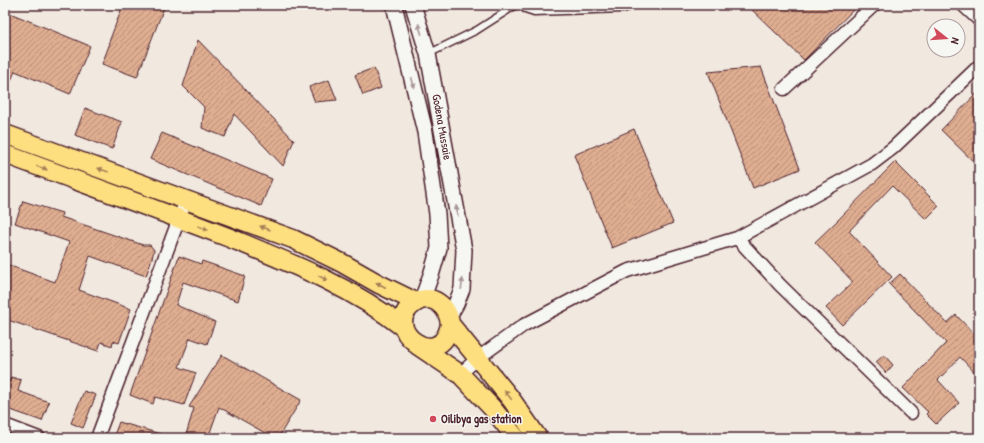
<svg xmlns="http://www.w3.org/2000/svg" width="984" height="443" viewBox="0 0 984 443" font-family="'Patrick Hand',sans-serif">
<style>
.building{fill:url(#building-hatch);stroke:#4a1f2b}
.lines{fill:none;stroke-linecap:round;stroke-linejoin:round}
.service-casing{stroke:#4a1f2b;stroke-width:9}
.minor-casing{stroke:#4a1f2b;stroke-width:15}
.tertiary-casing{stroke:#4a1f2b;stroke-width:18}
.primary-casing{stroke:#4a1f2b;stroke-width:21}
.service{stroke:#f6f6f2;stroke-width:6}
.minor{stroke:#f6f6f2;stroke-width:12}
.tertiary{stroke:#f6f6f2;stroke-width:15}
.primary{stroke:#fddf80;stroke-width:18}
.oneway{fill:#a99598}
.oneway2{fill:#a47f56}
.poi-dot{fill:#d1495b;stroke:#f6f6f2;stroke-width:1.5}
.labels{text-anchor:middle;stroke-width:3;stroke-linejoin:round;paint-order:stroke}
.street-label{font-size:12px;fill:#4a1f2b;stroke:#f6f6f2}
.poi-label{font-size:12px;font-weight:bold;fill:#4a1f2b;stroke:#f6f6f2;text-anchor:start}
</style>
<defs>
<pattern id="building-hatch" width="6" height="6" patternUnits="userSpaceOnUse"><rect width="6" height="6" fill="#dfae91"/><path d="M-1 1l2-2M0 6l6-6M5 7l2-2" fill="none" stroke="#b78d77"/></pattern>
</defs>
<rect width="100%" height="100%" fill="#f1e8df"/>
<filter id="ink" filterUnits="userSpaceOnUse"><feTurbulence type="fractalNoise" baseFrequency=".025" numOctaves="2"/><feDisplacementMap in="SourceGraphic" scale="8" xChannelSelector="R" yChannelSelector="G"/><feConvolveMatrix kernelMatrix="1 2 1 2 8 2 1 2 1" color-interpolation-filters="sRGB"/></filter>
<g filter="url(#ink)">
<path class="building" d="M123,5H165L137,77L102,64L110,43L109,42Z
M747,5H858L804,60Z
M5,11L90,46L70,94L15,71L5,95Z
M198,40L294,140L283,166L234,114L225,137L202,128L204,107L183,86Z
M761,67L800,169L753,188L708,72Z
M374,68L381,88L363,95L355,75Z
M329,80L337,100L315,102L309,87Z
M979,91V167L941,130Z
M85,108L122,122L112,149L75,135Z
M634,129L673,223L612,248L574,155Z
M162,133L272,179L261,206L150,159Z
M895,162L939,206L926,219L892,186L849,231L892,277L842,325L826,308L853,282L815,242L838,220Z
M23,201L62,213L61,217L143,245H150L154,250L152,258L146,276L90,256L79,290L131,309L119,343L113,341L112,346L101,342L98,351L5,319V264L55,282L69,242L15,223Z
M179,256L201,264L202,261L245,276L238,301L183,282L176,305L215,322L207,344L190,338L179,367L196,373L184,405L155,397L153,404L130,395Z
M900,274L947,323L956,315L979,339V377L960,357L938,380L959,403L936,424L926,414L928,412L903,388L946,343L889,284Z
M222,355L301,400L278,438H274L219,407L208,438H185L194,408L189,407Z
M884,355L893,365L886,373L876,362Z
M11,377L21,380L18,391L49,402L42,421L5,408V380L10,381Z
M84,391L96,395L83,428L71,423Z
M119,422L164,435V438H113Z"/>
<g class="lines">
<defs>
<path id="service" d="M521,5L525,9L534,12L623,9L636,5
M428,54L477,30L516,5"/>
<path id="minor" d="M963,5L979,20
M784,89L874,5
M737,238L780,285L911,413
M460,374L478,358L524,325L627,271L737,238L872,164L893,148L979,66
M5,425L39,438
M97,438L186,200"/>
<path id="tertiary" d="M394,5L425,132L437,214L439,248L432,272L422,300
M413,5L428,54L464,250L462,289L456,304L449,316"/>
<path id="primary" d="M5,134L293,239L342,263L379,284L416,302
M5,154C80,182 155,209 230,238C291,263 352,287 404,328
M450,324C441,375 377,328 415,303C432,292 448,306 450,324L511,399L538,438
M417,345L460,374L493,409L516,438"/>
</defs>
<use href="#service" class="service-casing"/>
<use href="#minor" class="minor-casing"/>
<use href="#tertiary" class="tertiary-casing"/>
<use href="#primary" class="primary-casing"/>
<use href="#service" class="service"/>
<use href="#minor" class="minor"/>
<use href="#tertiary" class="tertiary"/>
<use href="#primary" class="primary"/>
</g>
<defs><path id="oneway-solid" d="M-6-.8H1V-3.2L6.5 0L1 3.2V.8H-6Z"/></defs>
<g class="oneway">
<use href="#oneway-solid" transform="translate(420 29) rotate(-107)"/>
<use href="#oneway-solid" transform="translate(413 83) rotate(76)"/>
<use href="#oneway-solid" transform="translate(457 211) rotate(-100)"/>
<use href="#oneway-solid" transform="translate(462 284) rotate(-82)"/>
</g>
<g class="oneway2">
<use href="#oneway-solid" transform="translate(42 168) rotate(20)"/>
<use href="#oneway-solid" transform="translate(103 170) rotate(-160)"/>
<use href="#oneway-solid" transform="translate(203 228) rotate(22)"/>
<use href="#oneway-solid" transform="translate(265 228) rotate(-160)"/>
<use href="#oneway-solid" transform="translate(323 278) rotate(26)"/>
<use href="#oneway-solid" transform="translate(381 285) rotate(-153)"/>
<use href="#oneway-solid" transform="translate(508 395) rotate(-128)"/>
</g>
</g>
<circle class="poi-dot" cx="433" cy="419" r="4"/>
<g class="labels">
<g class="street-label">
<text transform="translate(442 127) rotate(80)" y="4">Godena Mussaie</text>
</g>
<g class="poi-label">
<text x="441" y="423">Oilibya gas station</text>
</g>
</g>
<rect width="984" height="443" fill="none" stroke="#f6f6f2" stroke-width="20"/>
<rect x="10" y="10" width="964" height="423" fill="none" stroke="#4a1f2b" stroke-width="1.5" filter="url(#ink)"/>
<g transform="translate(946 38) rotate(107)"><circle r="19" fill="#f6f6f2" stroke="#b1a0a2"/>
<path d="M0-3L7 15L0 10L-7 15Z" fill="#d1495b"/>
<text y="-6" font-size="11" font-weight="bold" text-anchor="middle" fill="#4a1f2b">N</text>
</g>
</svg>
